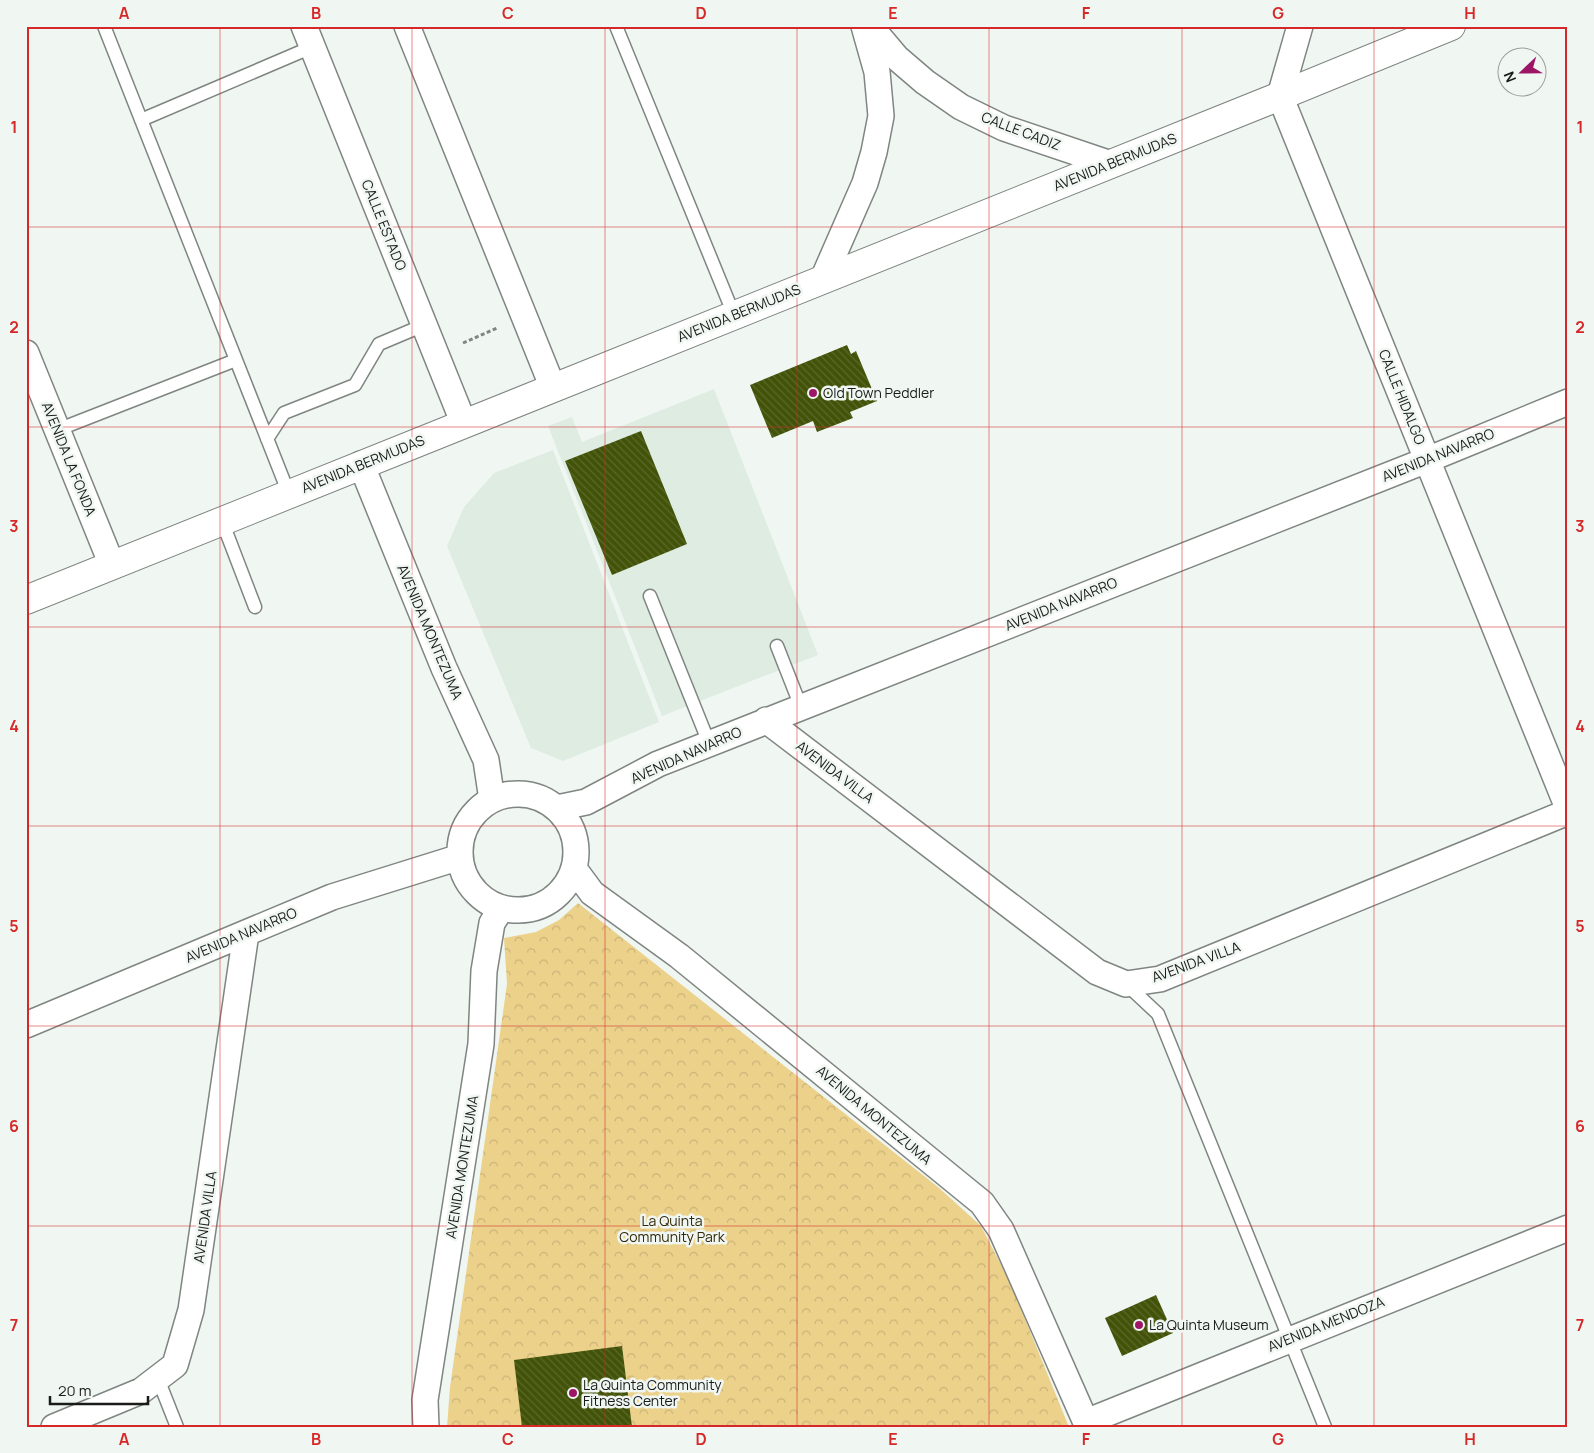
<svg xmlns="http://www.w3.org/2000/svg" width="1594" height="1453" viewBox="0 0 1594 1453" font-family="Manrope,sans-serif">
<style>
.built{fill:#deece2}
.park{fill:url(#park-crowns)}
.building{fill:url(#building-back-hatch)}
.lines{fill:none;stroke-linecap:round;stroke-linejoin:round}
.service-casing{stroke:#7f8581;stroke-width:15}
.minor-casing{stroke:#7f8581;stroke-width:28}
.tertiary-casing{stroke:#7f8581;stroke-width:30}
.path{stroke:#818582;stroke-width:3;stroke-dasharray:4 2.5;stroke-linecap:butt}
.service{stroke:#fff;stroke-width:12}
.minor{stroke:#fff;stroke-width:25}
.tertiary{stroke:#fff;stroke-width:28}
.grid{fill:none;stroke:#d62828;stroke-width:1;stroke-opacity:0.55}
.poi-dot{fill:#9d1666;stroke:#f0f7f2;stroke-width:2}
.labels{text-anchor:middle;stroke-width:5;stroke-linejoin:round;paint-order:stroke}
.street-label{font-size:14px;fill:#191b19;stroke:#f0f7f2}
.poi-label{font-size:14px;fill:#191b19;stroke:#f0f7f2;text-anchor:start}
.park-label{font-size:14px;fill:#332807;stroke:#f0f7f2}
.neatline{fill:none;stroke:#d62828;stroke-width:2}
.grid-label{font-size:16px;text-anchor:middle;font-weight:bold;fill:#d62828}
</style>
<defs>
<pattern id="park-crowns" width="20" height="18" patternUnits="userSpaceOnUse" patternTransform="scale(1.25)"><rect width="20" height="18" fill="#ecd18b"/><path d="M2 6a3 3 0 1 1 6 0M12 15a3 3 0 1 1 6 0" fill="none" stroke="#cab377"/></pattern>
<pattern id="building-back-hatch" width="6" height="6" patternUnits="userSpaceOnUse" patternTransform="scale(1.25)"><rect width="6" height="6" fill="#425308"/><path d="M-1 5l2 2M0 0l6 6M5-1l2 2" fill="none" stroke="#5a682c"/></pattern>
</defs>
<rect width="100%" height="100%" fill="#f0f7f2"/>
<path class="built" d="M714,389L818,655L662,716L548,426L572,417L582,442Z
M553,450L659,722L563,761L531,748L447,546L464,507L494,473Z"/>
<path class="park" d="M578,903L938,1187L981,1226L1010,1282L1069,1427H447L450,1387L507,984L504,938L536,932L559,920Z"/>
<path class="building" d="M847,345L851,354L856,351L877,401L850,412L853,418L817,432L813,421L772,438L750,385Z
M641,431L687,544L612,575L565,461Z
M1156,1295L1173,1333L1122,1356L1105,1318Z
M622,1346L632,1427H522L514,1360Z"/>
<g class="lines">
<defs>
<path id="service" d="M104,26L289,494
M616,26L734,315
M141,120L312,47
M57,430L236,360
M267,439L284,413L355,385L379,344L424,325
M222,521L255,607
M650,596L709,743
M777,646L801,707
M1126,984L1158,1014L1325,1427
M158,1379L177,1427"/>
<path id="minor" d="M304,26L464,424
M407,26L553,388
M870,26L897,58L925,82L961,107L1004,128L1111,164
M1300,26L1280,96L1568,808
M823,279L865,183L874,152L881,116L877,72L864,26
M26,353L112,565
M361,464L444,668L486,760L492,800
M766,720L1097,972L1126,984L1160,979L1568,812
M460 852a58 58 0 1 1 116 0a58 58 0 1 1-116 0Z
M557,808L586,802L658,764L1427,460L1568,402
M575,870L592,893L679,956L982,1203L1001,1230L1088,1427
M26,1025L332,897L460,857
M1086,1422L1568,1228
M54,1427L141,1391L175,1365L191,1310L246,933
M426,1427L425,1400L481,1044L484,971L492,923L501,909"/>
<path id="tertiary" d="M26,600L1280,96L1451,26"/>
</defs>
<use href="#service" class="service-casing"/>
<use href="#minor" class="minor-casing"/>
<use href="#tertiary" class="tertiary-casing"/>
<path class="path" d="M463,343L497,328"/>
<use href="#service" class="service"/>
<use href="#minor" class="minor"/>
<use href="#tertiary" class="tertiary"/>
</g>
<path class="grid" d="M220,26V1427M412,26V1427M605,26V1427M797,26V1427M989,26V1427M1182,26V1427M1374,26V1427M26,227H1568M26,427H1568M26,627H1568M26,826H1568M26,1026H1568M26,1226H1568"/>
<g class="poi-dot">
<circle cx="813" cy="393" r="5"/>
<circle cx="1139" cy="1325" r="5"/>
<circle cx="573" cy="1393" r="5"/>
</g>
<g class="labels">
<g class="street-label">
<text transform="translate(1021 131) rotate(21)" y="5">CALLE CADIZ</text>
<text transform="translate(1115 162) rotate(-22)" y="5">AVENIDA BERMUDAS</text>
<text transform="translate(384 225) rotate(68)" y="5">CALLE ESTADO</text>
<text transform="translate(739 313) rotate(-22)" y="5">AVENIDA BERMUDAS</text>
<text transform="translate(1402 397) rotate(68)" y="5">CALLE HIDALGO</text>
<text transform="translate(1438 455) rotate(-22)" y="5">AVENIDA NAVARRO</text>
<text transform="translate(69 459) rotate(68)" y="5">AVENIDA LA FONDA</text>
<text transform="translate(363 464) rotate(-22)" y="5">AVENIDA BERMUDAS</text>
<text transform="translate(1061 604) rotate(-22)" y="5">AVENIDA NAVARRO</text>
<text transform="translate(430 632) rotate(67)" y="5">AVENIDA MONTEZUMA</text>
<text transform="translate(686 755) rotate(-24)" y="5">AVENIDA NAVARRO</text>
<text transform="translate(835 772) rotate(37)" y="5">AVENIDA VILLA</text>
<text transform="translate(241 935) rotate(-23)" y="5">AVENIDA NAVARRO</text>
<text transform="translate(1196 962) rotate(-20)" y="5">AVENIDA VILLA</text>
<text transform="translate(874 1115) rotate(40)" y="5">AVENIDA MONTEZUMA</text>
<text transform="translate(462 1167) rotate(-81)" y="5">AVENIDA MONTEZUMA</text>
<text transform="translate(205 1217) rotate(-82)" y="5">AVENIDA VILLA</text>
<text transform="translate(1326 1324) rotate(-22)" y="5">AVENIDA MENDOZA</text>
</g>
<g class="poi-label">
<text x="823" y="398">Old Town Peddler</text>
<text x="1149" y="1330">La Quinta Museum</text>
<text x="583" y="1390">La Quinta Community<tspan x="583" dy="16">Fitness Center</tspan></text>
</g>
<g class="park-label">
<text x="672" y="1226">La Quinta<tspan x="672" dy="16">Community Park</tspan></text>
</g>
</g>
<rect width="1594" height="1453" fill="none" stroke="#f0f7f2" stroke-width="55"/>
<g transform="translate(1522 72) rotate(248)"><circle r="24" fill="#f0f7f2" stroke="#9a9f9b"/>
<path d="M0-4L9 19L0 12L-9 19Z" fill="#9d1666"/>
<text y="-8" font-size="14" font-weight="bold" text-anchor="middle" fill="#191b19">N</text>
</g>
<path d="M50 1396v8h98v-8" fill="none" stroke="#191b19" stroke-width="2.5"/>
<text x="58" y="1396" font-size="15" fill="#191b19" stroke="#f0f7f2" stroke-width="4" paint-order="stroke">20 m</text>
<rect x="28" y="28" width="1538" height="1398" class="neatline"/>
<g class="grid-label">
<text x="124" y="19">A</text>
<text x="316" y="19">B</text>
<text x="508" y="19">C</text>
<text x="701" y="19">D</text>
<text x="893" y="19">E</text>
<text x="1086" y="19">F</text>
<text x="1278" y="19">G</text>
<text x="1470" y="19">H</text>
<text x="14" y="133">1</text>
<text x="1580" y="133">1</text>
<text x="14" y="333">2</text>
<text x="1580" y="333">2</text>
<text x="14" y="532">3</text>
<text x="1580" y="532">3</text>
<text x="14" y="732">4</text>
<text x="1580" y="732">4</text>
<text x="14" y="932">5</text>
<text x="1580" y="932">5</text>
<text x="14" y="1132">6</text>
<text x="1580" y="1132">6</text>
<text x="14" y="1331">7</text>
<text x="1580" y="1331">7</text>
<text x="124" y="1445">A</text>
<text x="316" y="1445">B</text>
<text x="508" y="1445">C</text>
<text x="701" y="1445">D</text>
<text x="893" y="1445">E</text>
<text x="1086" y="1445">F</text>
<text x="1278" y="1445">G</text>
<text x="1470" y="1445">H</text>
</g>
</svg>
